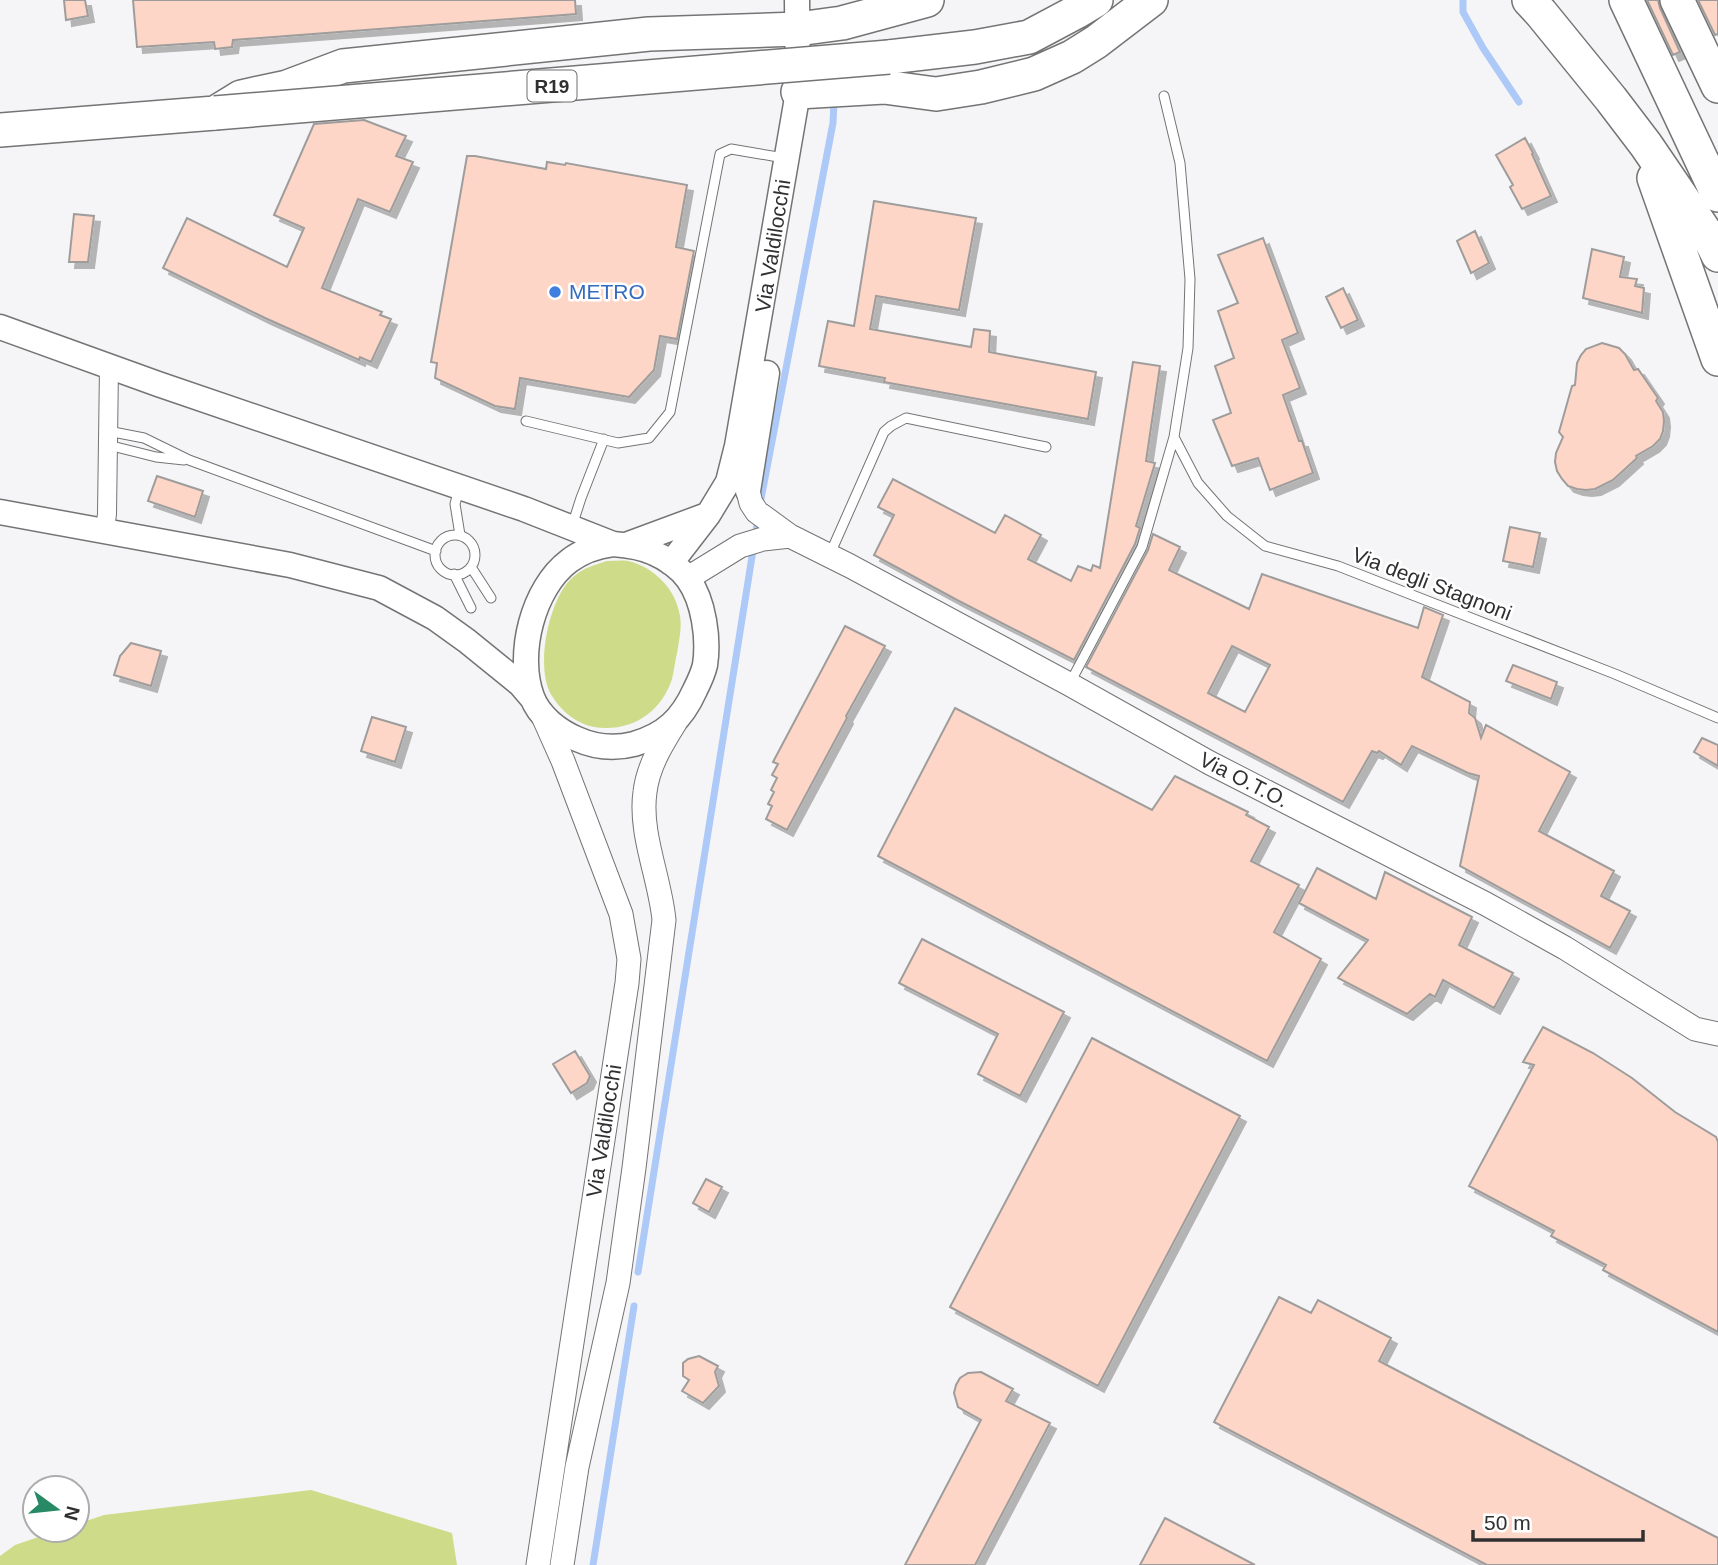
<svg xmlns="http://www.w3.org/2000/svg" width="1718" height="1565" viewBox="0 0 1718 1565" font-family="Helvetica,sans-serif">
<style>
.green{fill:#cedb88}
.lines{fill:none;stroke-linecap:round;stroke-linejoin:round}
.stream{stroke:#adc9f7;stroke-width:7}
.building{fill:#fdd6c8;stroke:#9f9d9c;stroke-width:2;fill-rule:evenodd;filter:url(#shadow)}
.service-casing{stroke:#747475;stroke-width:11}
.minor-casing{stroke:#747475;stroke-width:20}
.tertiary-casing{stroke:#747475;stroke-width:25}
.secondary-casing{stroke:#747475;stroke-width:27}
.motorway-casing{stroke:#747475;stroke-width:36}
.service{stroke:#fff;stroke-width:9}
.minor{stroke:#fff;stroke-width:18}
.tertiary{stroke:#fff;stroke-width:23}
.secondary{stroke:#fff;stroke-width:24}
.motorway{stroke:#fff;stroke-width:33}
.motorway-bridge-casing{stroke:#747475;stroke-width:36;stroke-linecap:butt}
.motorway-bridge{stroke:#fff;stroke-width:33}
.shop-dot{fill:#3f7fe0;stroke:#fff;stroke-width:2.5}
.labels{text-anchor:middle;stroke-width:5;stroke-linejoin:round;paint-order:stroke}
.shield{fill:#fff;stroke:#6e6e6e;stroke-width:2}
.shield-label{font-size:19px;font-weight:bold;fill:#303030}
.street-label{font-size:21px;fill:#303030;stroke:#fff}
.shop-label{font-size:21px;fill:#366cbe;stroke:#fff;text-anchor:start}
</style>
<defs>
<filter id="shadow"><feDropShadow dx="6" dy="6" stdDeviation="0" flood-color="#0004"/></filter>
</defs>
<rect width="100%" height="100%" fill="#f5f5f7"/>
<path class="green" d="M607,561C614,561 621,560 628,561C654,567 676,589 680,616C682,628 679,641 677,653C675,661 674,671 672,679C662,710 636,729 604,728C582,728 563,714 552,696C534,669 549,597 573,577C583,568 594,565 607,561Z
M311,1490L452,1533L457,1565H0V1556L15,1545L59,1530H77V1524L104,1515Z"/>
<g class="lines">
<path class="stream" d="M1463,0V12L1483,48L1519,102
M760,504L833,123L834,102
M638,1272L758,519
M593,1565L634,1306"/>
</g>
<path class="building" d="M64,0H85L88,16L66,20Z
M133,0H575L576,14L233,40L232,47L215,49L214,42L137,47Z
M1647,0H1658L1660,8L1680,52L1673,55Z
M1698,0H1718V34L1715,35Z
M364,120L406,136L396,156L413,162L390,212L358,199L322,288L382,312L380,315L391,319L371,362L360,357L359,360L265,318L163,268L187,218L287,267L304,228L274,215L314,124Z
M1525,138L1533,153L1532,154L1551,196L1522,209L1510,187L1513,185L1496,155Z
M467,156H475L546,169L547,162L565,165L566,163L687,185L676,247L694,251L677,339L660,336L654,370L629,397L520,378L515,409L495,406L435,378L437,363L431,362Z
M874,201L976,218L959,310L876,296L870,329L971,347L974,329L990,331L989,352L1096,372L1088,419L884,382L885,378L819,366L828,321L854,326Z
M74,214L94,216L88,262H69Z
M1475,231L1489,263L1471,273L1457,241Z
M1263,238L1298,333L1282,340L1300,388L1283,395L1299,441H1302L1313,473L1270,490L1258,458L1232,466L1213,420L1231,413L1215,366L1234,358L1218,311L1238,303L1218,255Z
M1592,249L1624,257L1620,277L1637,279L1635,286L1644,288L1642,313L1583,298Z
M1343,288L1358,320L1341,328L1326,297Z
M1602,343L1619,348L1625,354L1634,370L1638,369L1658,398L1656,401L1663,412L1664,421L1663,431L1660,439L1653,446L1636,456L1637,458L1613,480L1595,489L1586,490L1577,489L1568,486L1562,479L1557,471L1555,462L1556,453L1563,437L1559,432L1572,386L1575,385L1577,363L1581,355L1586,349Z
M1133,362L1160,366L1146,461L1155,463L1136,526L1140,528L1135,544L1074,660L957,600L874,555L894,515L878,507L893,479L995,533L1005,515L1041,535L1028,559L1071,581L1078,566L1091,571L1093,565L1100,568Z
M157,476L203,491L195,517L148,501Z
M1510,527L1540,533L1533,567L1503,561Z
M1153,534L1180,547L1169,570L1249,609L1262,574L1418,628L1424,607L1443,615L1422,677L1470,702L1469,713L1475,718L1481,738L1486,725L1570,772L1539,831L1614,871L1601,896L1630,911L1610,948L1460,866L1479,776L1468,773L1412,746L1401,765L1379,751L1377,753L1372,751L1343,802L1086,667L1148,550ZM1232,646L1270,665L1245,712L1208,693Z
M845,626L885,646L846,716L847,718L787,830L766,819L772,806L768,804L774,792L771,790L777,778L772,775L778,764L773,762Z
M131,643L161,651L151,686L114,675L120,656Z
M1513,665L1557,682L1551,699L1506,681Z
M955,708L1152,810L1175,776L1248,812L1246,815L1269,827L1251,861L1299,885L1274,932L1321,959L1267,1061L878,856Z
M372,717L406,727L395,762L361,751Z
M1702,738L1718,745V766L1694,752Z
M1317,868L1376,899L1385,872L1472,917L1459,945L1513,973L1494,1008L1443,980L1435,997L1430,994L1407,1014L1338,978L1368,940L1299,903Z
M922,939L1064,1012L1020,1096L978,1074L998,1034L899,983Z
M1543,1027L1593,1053L1632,1078L1675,1112L1716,1137L1718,1142V1332L1603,1270L1606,1265L1551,1236L1554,1231L1469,1186L1534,1065L1523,1062Z
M1092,1038L1240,1116L1098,1386L950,1307Z
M575,1051L590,1076L587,1083L571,1093L553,1064Z
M706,1179L722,1187L709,1212L693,1203Z
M1279,1297L1311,1313L1318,1300L1391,1338L1379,1361L1718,1538V1565H1487L1214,1422Z
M699,1356L718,1366L715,1372L719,1386L703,1403L682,1391L689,1380L683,1376V1363L688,1359Z
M981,1372L1013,1389L1006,1401L1050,1423L975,1565H905L981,1420L958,1407L954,1393L956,1385L960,1378L968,1373Z
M1165,1518L1255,1565H1140Z"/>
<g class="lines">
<defs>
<path id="service" d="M526,421L618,443L649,438L670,412L720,154L731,149L784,158
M108,431L144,438L189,460L436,551
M1174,437L1198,483L1227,516L1265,546L1338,566L1615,674L1718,718
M108,445L156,457L184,460
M459,489L455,504L460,535
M572,526L581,498L604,439
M435 555a20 20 0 1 1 40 0a20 20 0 1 1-40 0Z
M830,554L884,432L891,426L906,418L1046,447
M471,567L491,598
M454,574L471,608
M1070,683L1142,547L1174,437L1188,348L1190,279L1180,163L1164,96"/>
<path id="minor" d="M105,530L107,514L109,367"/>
<path id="tertiary" d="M748,491L751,503L757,512L790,536L850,566L1069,684L1210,763L1486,904L1565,948L1695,1029L1718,1034
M688,578L740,546L763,539L790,536
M538,1565L627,983L629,959L621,914L563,761L542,714
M562,1565L577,1467L618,1283L634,1168L664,920C660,878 639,833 645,792C648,766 662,744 675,723"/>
<path id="secondary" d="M0,327L158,384L524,509L613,544
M748,491L767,373
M0,512L290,565L379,588L435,618L467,641L520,684L532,698
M613,544C626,545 642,547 654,553C666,558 680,568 688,579C704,601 709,639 705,665C703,674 699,682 695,690C682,719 665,735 634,744C615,749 595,747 577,739C558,731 539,716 532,697C516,654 533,588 569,561C582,551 597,546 613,544Z
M626,545L707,515
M671,563L708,515L728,482L737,446L798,92L797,0"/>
<path id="motorway" d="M1529,0L1541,13L1611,99L1646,145L1710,239L1718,255
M1626,0L1718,195
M1677,0L1718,86
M889,57L975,47L1029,37L1076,12L1096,0
M798,92L884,87L936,94L981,87L1034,74L1072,57L1096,42L1151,0
M0,130L215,113L241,97L287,87L343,66L649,34L798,29L842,23L927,0
M1654,178L1718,359"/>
</defs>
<use href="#service" class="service-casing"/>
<use href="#minor" class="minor-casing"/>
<use href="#tertiary" class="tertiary-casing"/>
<use href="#secondary" class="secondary-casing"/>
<use href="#motorway" class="motorway-casing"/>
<use href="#service" class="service"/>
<use href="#minor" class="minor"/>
<use href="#tertiary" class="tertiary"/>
<use href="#secondary" class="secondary"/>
<use href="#motorway" class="motorway"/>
<defs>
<path id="motorway-bridge" d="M215,113L889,57"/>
</defs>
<use href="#motorway-bridge" class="motorway-bridge-casing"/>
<use href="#motorway-bridge" class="motorway-bridge"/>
</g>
<circle class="shop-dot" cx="555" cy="292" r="7"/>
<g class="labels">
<rect class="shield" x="527.5" y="70.5" width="49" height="31" rx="5"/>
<g class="shield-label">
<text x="552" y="93">R19</text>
</g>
<g class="street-label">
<text transform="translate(773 246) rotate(-81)" y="7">Via Valdilocchi</text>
<text transform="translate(1432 584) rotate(21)" y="7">Via degli Stagnoni</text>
<text transform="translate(1244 780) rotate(27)" y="7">Via O.T.O.</text>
<text transform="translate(604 1131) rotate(-81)" y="7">Via Valdilocchi</text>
</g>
<g class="shop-label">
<text x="569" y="299">METRO</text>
</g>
</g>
<g transform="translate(56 1509) rotate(105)"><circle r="33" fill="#ffffff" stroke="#acacac" stroke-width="2"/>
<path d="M0-5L12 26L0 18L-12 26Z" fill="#278a64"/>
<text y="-10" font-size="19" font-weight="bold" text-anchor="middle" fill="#303030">N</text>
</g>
<path d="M1473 1530v10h170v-10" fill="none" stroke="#303030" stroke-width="3.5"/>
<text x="1484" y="1530" font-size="21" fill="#303030" stroke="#ffffff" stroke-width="5" paint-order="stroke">50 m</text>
</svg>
